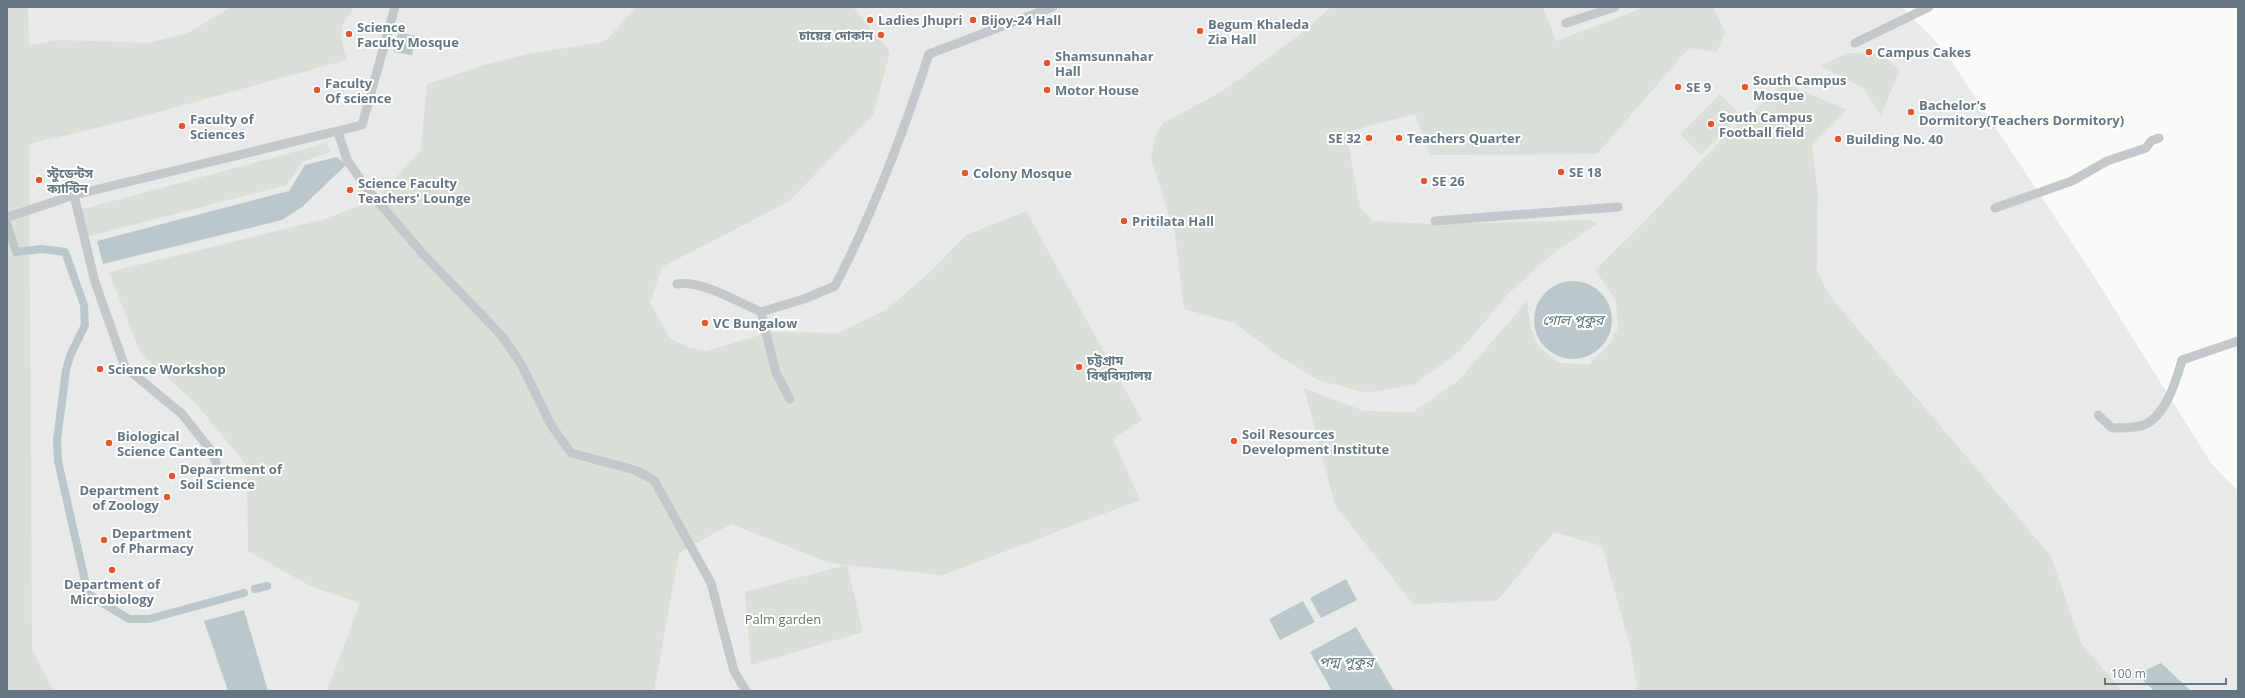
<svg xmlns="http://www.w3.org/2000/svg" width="2245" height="698" viewBox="0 0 2245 698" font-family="'Open Sans','Noto Sans Bengali',sans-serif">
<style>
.built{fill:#e8e9e9}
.green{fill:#dadfd7}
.water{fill:#bbc7cb}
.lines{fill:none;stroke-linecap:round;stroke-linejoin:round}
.canal{stroke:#bbc7cb;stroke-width:8}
.minor{stroke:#c3c8cc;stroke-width:9}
.poi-dot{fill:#e4572e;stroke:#fff;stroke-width:1.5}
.labels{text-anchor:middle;stroke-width:4;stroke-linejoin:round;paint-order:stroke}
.poi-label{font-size:13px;font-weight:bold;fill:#657683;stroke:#fff;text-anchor:start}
.park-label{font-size:13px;fill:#687a64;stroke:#fff}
.water-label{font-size:14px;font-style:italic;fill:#60757c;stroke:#fff}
</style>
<rect width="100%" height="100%" fill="#fafaf8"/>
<path class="built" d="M7,7H1902L1944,50L2090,270L2211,463L2238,491V691H7Z"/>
<path class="green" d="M7,7H28L29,45L60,40L149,43L188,33L231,7H351L353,10C336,27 341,39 347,60L129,120L29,144L32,650L54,691H7Z
M637,7H853L890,52L873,115L788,202L662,267L650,303L670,338L689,348L706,351L771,332L838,333L886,310L931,271L966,235L1026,211L1142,420L1113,439L1140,500L943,575L847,565L863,632L751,665L745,592L846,565L829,563L731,524L679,553L654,691H327L360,603L312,587L248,551L247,466L197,405L140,352L109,272L322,220L377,199L421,150L427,84L484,65L528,54L604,42Z
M1331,7H1543L1556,41L1645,7H1713L1725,32L1717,52L1689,48L1597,154L1430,155L1415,114L1346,132L1360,207L1373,221L1434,224L1591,220L1597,224L1552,254L1508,294L1460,351L1415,384L1367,393L1318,380L1279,356L1234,323L1184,309L1175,234L1151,159L1156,134L1163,123L1221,92L1294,39Z
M1848,53L1880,54L1900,70L1881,115L1863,88L1820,66Z
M1784,83L1847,110L1812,145L1818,195L1817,271L1829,295L2051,556L2081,643L2122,691H1638L1630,646L1602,546L1554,532L1497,601L1413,604L1335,505L1304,388L1364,411L1413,412L1458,381L1527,301L1530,325L1538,346L1559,363L1589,364L1608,346L1618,328L1616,300L1595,270L1646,220L1720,141Z
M1720,94L1741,115L1701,155L1680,134Z
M327,143L330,152L302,162L287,185L86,237L80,210Z"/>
<path class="water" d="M398,32L415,36L412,55L394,52Z
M337,157L346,165L302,207L282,220L103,264L97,241L289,191L305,165Z
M1534 320a39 39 0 1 1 78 0a39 39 0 1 1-78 0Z
M1346,579L1357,600L1321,618L1310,598Z
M1303,601L1315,622L1280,640L1269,619Z
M244,610L268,691H228L204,621Z
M1356,627L1394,691H1332L1310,652Z
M2161,663L2191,691H2154L2143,680L2146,670Z"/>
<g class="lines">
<path class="canal" d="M7,223L16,252L42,249L65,252L84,305L85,325L70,356L66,370L57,440L58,461L88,594L129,619H149L244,593
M255,589L267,586"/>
<path class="minor" d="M1566,23L1615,7
M1855,43L1929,7
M338,132L347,160L368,190L424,255L502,336L521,364L551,425L571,453L635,470L654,480L711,583L734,671L746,691
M74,195L95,282L125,367L182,414L212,452L216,462
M1995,208L2072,181L2107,161L2146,148L2151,141L2159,138
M8,217L74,195L362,125L395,7
M1435,221L1618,207
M677,284C702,280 738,302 761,312L804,299L835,286C874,211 903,134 929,54L1053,7
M761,312L776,373L790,399
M2098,415L2112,428C2122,428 2131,428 2140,426C2165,420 2176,381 2182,360L2238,341"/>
</g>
<g class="poi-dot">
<circle cx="870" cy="20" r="4"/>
<circle cx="973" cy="20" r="4"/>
<circle cx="1200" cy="31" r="4"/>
<circle cx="349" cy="34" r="4"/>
<circle cx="881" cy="35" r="4"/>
<circle cx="1869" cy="52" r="4"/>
<circle cx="1047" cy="63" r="4"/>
<circle cx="1678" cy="87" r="4"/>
<circle cx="1745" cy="87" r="4"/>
<circle cx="317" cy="90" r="4"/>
<circle cx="1047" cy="90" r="4"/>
<circle cx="1911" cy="112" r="4"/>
<circle cx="1711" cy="124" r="4"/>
<circle cx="182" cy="126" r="4"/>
<circle cx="1369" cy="138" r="4"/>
<circle cx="1399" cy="138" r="4"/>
<circle cx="1838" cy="139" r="4"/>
<circle cx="1561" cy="172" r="4"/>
<circle cx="965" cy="173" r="4"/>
<circle cx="39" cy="180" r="4"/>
<circle cx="1424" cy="181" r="4"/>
<circle cx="350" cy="190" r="4"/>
<circle cx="1124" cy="221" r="4"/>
<circle cx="705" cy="323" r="4"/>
<circle cx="1079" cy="367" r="4"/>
<circle cx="100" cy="369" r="4"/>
<circle cx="1234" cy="441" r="4"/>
<circle cx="109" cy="443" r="4"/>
<circle cx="172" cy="476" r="4"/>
<circle cx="167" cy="497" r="4"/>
<circle cx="104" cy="540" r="4"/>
<circle cx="112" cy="570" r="4"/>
</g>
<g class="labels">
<g class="poi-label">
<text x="878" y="25">Ladies Jhupri</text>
<text x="981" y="25">Bijoy-24 Hall</text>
<text x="1208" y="29">Begum Khaleda<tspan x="1208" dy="15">Zia Hall</tspan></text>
<text x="357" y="32">Science<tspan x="357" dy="15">Faculty Mosque</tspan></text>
<text x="873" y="40" text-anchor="end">চায়ের দোকান</text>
<text x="1877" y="57">Campus Cakes</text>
<text x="1055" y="61">Shamsunnahar<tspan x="1055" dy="15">Hall</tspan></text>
<text x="1753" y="85">South Campus<tspan x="1753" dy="15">Mosque</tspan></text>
<text x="325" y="88">Faculty<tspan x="325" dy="15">Of science</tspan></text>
<text x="1686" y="92">SE 9</text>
<text x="1055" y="95">Motor House</text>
<text x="1919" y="110">Bachelor's<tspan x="1919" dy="15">Dormitory(Teachers Dormitory)</tspan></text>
<text x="1719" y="122">South Campus<tspan x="1719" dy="15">Football field</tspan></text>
<text x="190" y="124">Faculty of<tspan x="190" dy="15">Sciences</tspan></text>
<text x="1361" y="143" text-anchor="end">SE 32</text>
<text x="1407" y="143">Teachers Quarter</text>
<text x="1846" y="144">Building No. 40</text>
<text x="1569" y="177">SE 18</text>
<text x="47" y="178">স্টুডেন্টস<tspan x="47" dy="15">ক্যান্টিন</tspan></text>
<text x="973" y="178">Colony Mosque</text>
<text x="1432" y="186">SE 26</text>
<text x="358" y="188">Science Faculty<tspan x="358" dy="15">Teachers' Lounge</tspan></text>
<text x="1132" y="226">Pritilata Hall</text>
<text x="713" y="328">VC Bungalow</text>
<text x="1087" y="365">চট্টগ্রাম<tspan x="1087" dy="15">বিশ্ববিদ্যালয়</tspan></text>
<text x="108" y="374">Science Workshop</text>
<text x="1242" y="439">Soil Resources<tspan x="1242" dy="15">Development Institute</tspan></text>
<text x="117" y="441">Biological<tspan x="117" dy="15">Science Canteen</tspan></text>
<text x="180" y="474">Deparrtment of<tspan x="180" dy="15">Soil Science</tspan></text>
<text x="159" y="495" text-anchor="end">Department<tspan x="159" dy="15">of Zoology</tspan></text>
<text x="112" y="538">Department<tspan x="112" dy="15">of Pharmacy</tspan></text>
<text x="112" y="589" text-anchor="middle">Department of<tspan x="112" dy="15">Microbiology</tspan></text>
</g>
<g class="park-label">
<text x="783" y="624">Palm garden</text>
</g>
<g class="water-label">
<text x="1573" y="325">গোল পুকুর</text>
<text x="1346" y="667">পদ্ম পুকুর</text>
</g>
</g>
<rect width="2245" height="698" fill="none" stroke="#657683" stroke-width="16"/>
<path d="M2105 678v6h121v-6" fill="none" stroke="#657683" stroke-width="2"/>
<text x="2111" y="678" font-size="12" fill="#657683" stroke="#ffffff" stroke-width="3" paint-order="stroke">100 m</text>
</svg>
